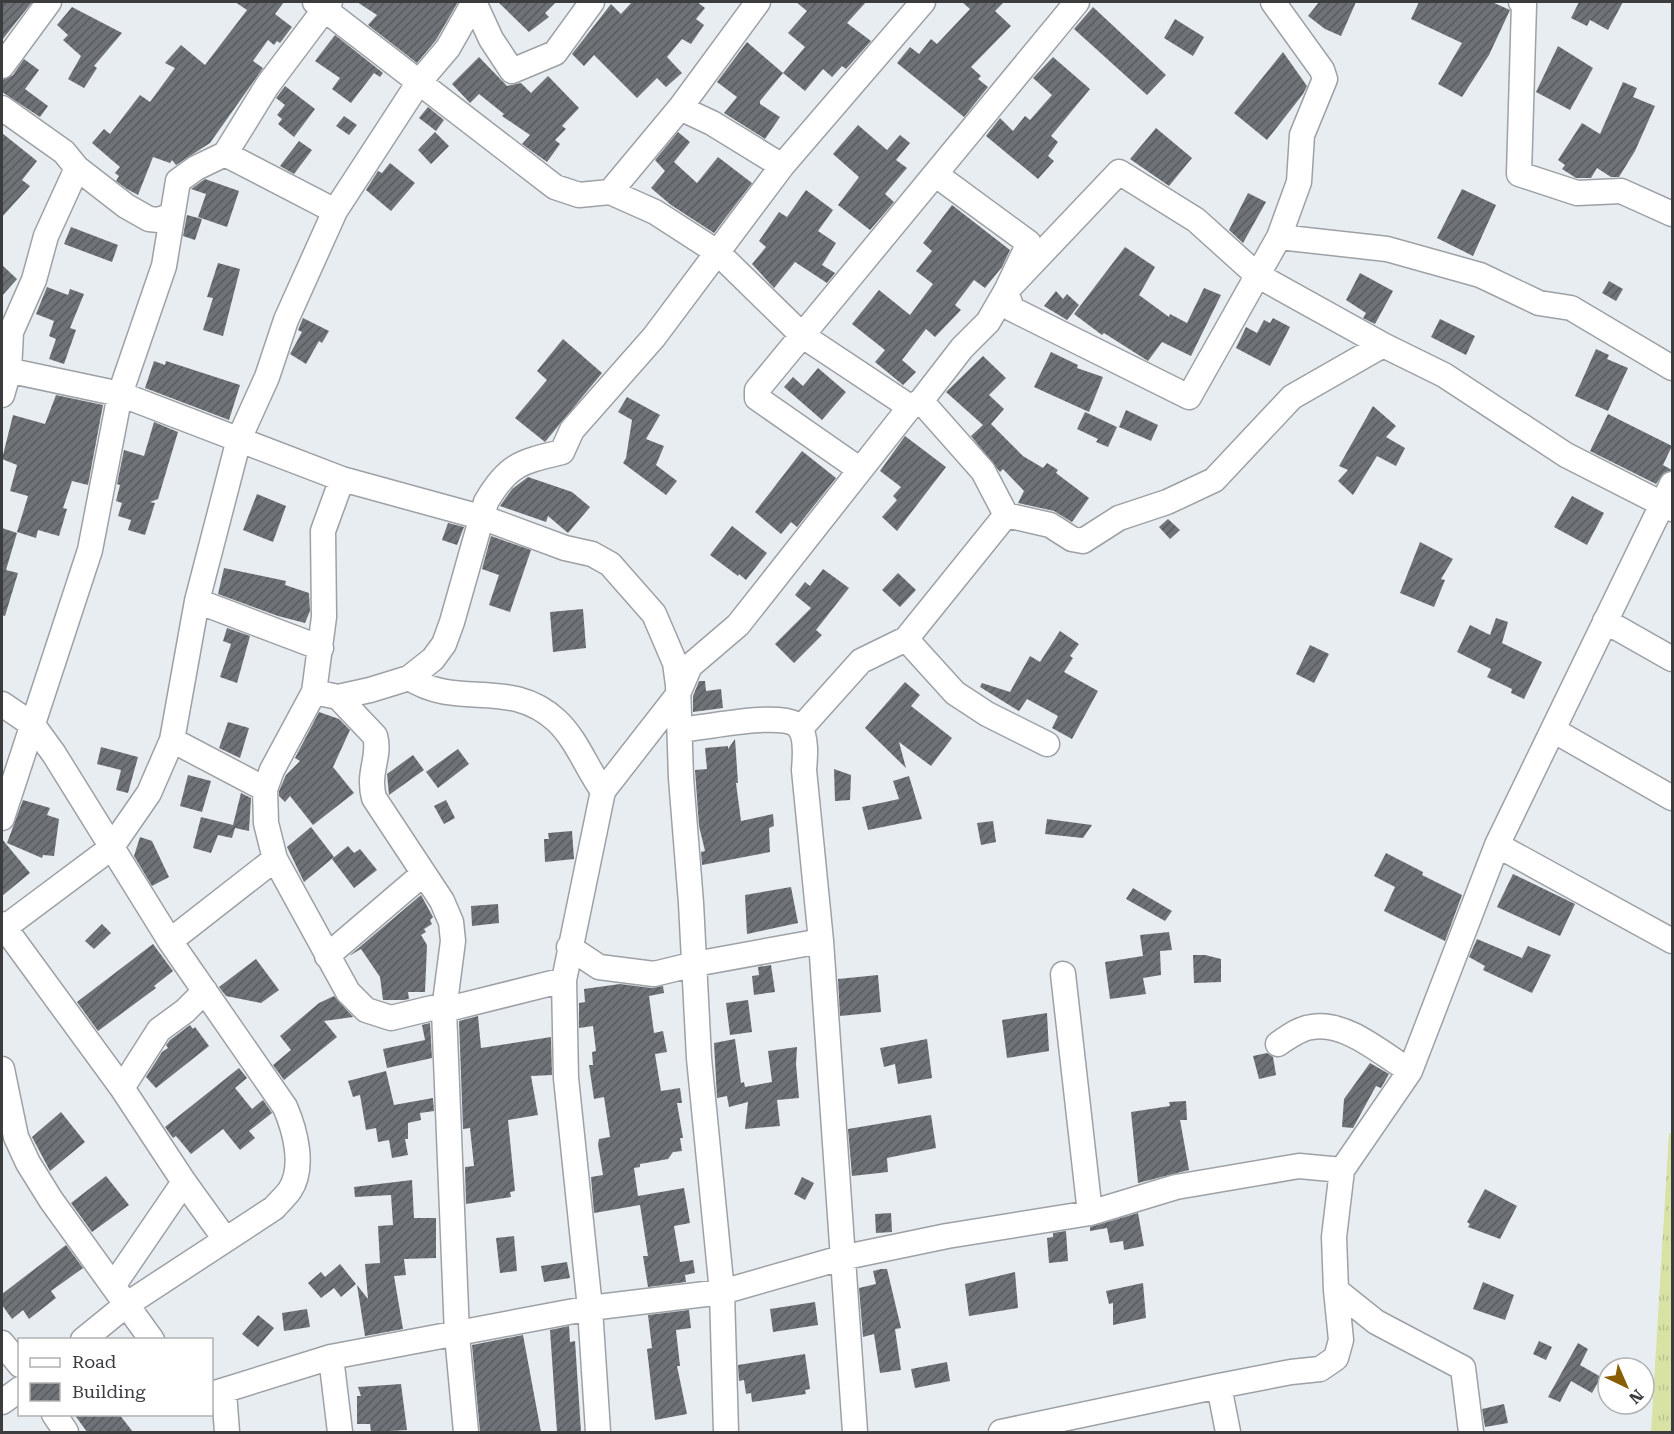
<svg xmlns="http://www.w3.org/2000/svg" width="1674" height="1434" viewBox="0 0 1674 1434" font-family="'Roboto Serif',serif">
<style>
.grass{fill:url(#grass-tufts)}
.building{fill:url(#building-hatch)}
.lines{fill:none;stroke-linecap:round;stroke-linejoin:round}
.minor-casing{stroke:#9da1a6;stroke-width:27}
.minor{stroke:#fff;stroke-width:24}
</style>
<defs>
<pattern id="grass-tufts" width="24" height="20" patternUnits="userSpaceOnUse" patternTransform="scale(1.5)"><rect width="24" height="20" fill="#d9e2a5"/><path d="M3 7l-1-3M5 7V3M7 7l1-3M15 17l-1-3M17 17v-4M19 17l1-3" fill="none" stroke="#bbc38f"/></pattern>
<pattern id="building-hatch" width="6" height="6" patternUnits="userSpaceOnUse" patternTransform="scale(1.5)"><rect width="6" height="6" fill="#6f7378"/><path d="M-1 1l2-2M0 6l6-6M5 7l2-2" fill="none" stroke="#585b5f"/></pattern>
</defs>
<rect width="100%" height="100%" fill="#e8edf2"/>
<path class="grass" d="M1669,1133L1672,1134V1432H1651Z"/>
<path class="building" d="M2,2H32L2,40Z
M235,2H284L275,14L292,27L280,43L277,41L274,45L268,40L253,61L263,68L210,143L176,165L172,160L170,163L153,157L138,195L127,189L116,181L119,176L115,173L120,167L92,143L104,129L110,134L140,95L150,102L175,68L165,63L181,45L205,65L247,10Z
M357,2H458L436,40L417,63L368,25L377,15Z
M498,2H556L545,13L549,17L529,32Z
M632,2H697L705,8L696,19L704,25L691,44L682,39L667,57L682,73L666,87L657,78L637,98L594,55L584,66L572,54L611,4L621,14Z
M796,2H866L847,23L871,41L846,69L842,66L832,77L823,69L805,91L783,73L805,47L788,33L807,11Z
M962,2H1004L995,11L1011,26L971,67L981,76L978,79L988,87L964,117L897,63L910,47L919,54L931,39L937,44L970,9Z
M1319,2H1356L1341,36L1325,29L1308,16Z
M1419,2H1492L1510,10L1489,55L1462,97L1438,84L1462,43L1411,19Z
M1579,2H1623L1608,30L1590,20L1587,26L1571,18Z
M72,7L122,33L94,66L97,68L84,88L68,79L81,56L63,40L68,35L57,25Z
M1093,7L1166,75L1147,95L1074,29Z
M1175,19L1204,37L1193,56L1164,38Z
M335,35L383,73L380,77L374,73L351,103L332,89L340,78L315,61Z
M747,42L783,73L760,101V104L780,117L765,139L724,113L737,97L717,82Z
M1558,46L1593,68L1570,110L1536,92Z
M1283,52L1307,86L1303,94L1267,140L1234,113Z
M479,57L507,86L521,83L531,93L548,76L579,108L562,126L566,129L555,140L560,144L547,162L522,144L530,135L502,116L504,114L479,94L470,103L452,84Z
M1053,57L1090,89L1051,136L1058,142L1048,156L1054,161L1038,179L986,136L1000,118L1013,131L1025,116L1030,120L1052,95L1033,78Z
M24,59L39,70L25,89L48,106L40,117L2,92V80L13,75Z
M1623,82L1637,88L1633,97L1655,106L1635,151L1619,177H1611L1597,168L1591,178H1576L1562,169L1565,165L1558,160L1582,123L1600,134Z
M285,86L315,109L294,137L278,124L282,119L277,115L285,105L276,98Z
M428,107L444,120L436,131L419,118Z
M344,116L357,125L349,135L336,126Z
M858,125L887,150L900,135L910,143L896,160L907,168L885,194L894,202L870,230L838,205L859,177L833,154Z
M1156,128L1192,158L1169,186L1130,159Z
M435,132L449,146L431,164L418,150Z
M678,132L690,142L674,162L697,183L718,157L752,183L714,233L671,205L651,188L665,171L655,160Z
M2,133L37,161L22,180L30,186L2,217Z
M299,141L312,150L294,174L280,166Z
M390,163L415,183L391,211L366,190L378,171L382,173Z
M205,179L239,191L227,227L198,217L206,194L191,189Z
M1462,189L1496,205L1473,256L1437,238Z
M806,190L833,210L818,231L836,243L822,265L835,273L827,283L795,262L774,288L752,264L766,247L759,241L779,212L787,217Z
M1248,193L1266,202L1243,243L1229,230Z
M952,205L1010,250L1002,267L985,288L974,280L955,305L961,310L935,337L926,329L902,360L916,372L903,385L875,362L885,350L852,324L879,290L910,315L933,284L916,271L932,251L923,243Z
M187,215L202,219L195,240L183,236Z
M71,227L118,245L112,262L64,244Z
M1125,247L1155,267L1139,295L1169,317L1170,314L1187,323L1204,288L1221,295L1191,356L1162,342L1148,361L1104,333L1102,335L1074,314Z
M218,263L240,269L223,336L203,330L213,298L207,297Z
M2,265L17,279L2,296Z
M1360,273L1393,291L1375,324L1363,318L1366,313L1346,300Z
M1609,281L1623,289L1616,301L1602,293Z
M47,287L68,295L70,289L84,294L70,328L76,330L64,364L49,359L56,339L49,336L54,321L36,314Z
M1056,291L1063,299L1067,294L1079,305L1067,320L1044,306Z
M303,318L329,331L322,343L319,341L306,364L290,354L302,332L298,330Z
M1273,318L1290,327L1270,366L1236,348L1246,327L1257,333L1264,320L1270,323Z
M1440,319L1475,336L1466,355L1431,337Z
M563,339L602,373L545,442L515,418L547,380L537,371Z
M1596,349L1609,355L1607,359L1628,368L1608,411L1575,396Z
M1051,352L1078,365L1077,368L1103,377L1089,412L1034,387Z
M983,356L1006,378L989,395L1004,409L991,424L1023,456L1043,468L1047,463L1058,470L1056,473L1089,498L1072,522L1054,511L1018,503L1024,491L1003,469L1000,472L971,436L983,425L946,392Z
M154,361L165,365L166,361L240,385L229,420L145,388Z
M818,368L846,392L822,420L784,387L793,377L803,386Z
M56,395L103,405L88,485L72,481L63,508L67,509L59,536L38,530L36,538L17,532L28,496L10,491L17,465L2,459L13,415L45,424Z
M627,397L660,415L646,439L664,446L656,465L677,481L666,495L623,463L626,458L632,420L618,412Z
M1373,406L1396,426L1386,437L1405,448L1396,466L1377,456L1353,495L1338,481L1348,470L1339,466Z
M1126,410L1158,425L1151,441L1119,427Z
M1085,412L1117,427L1108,447L1096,442L1098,439L1077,429Z
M1608,414L1672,446L1663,465L1672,470L1664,473L1656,484L1590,451Z
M154,422L178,432L158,499L150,502L155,503L145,535L128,530L131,520L118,516L122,503L116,501L120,485L117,484L124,450L144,456Z
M905,436L946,467L897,531L882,517L897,500L893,496L901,487L880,471Z
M802,451L836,478L797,527L791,522L781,534L755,512Z
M528,477L572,492L590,507L568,533L548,516L546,522L500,506L512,489Z
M257,494L286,506L273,542L243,530Z
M1572,496L1604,513L1587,545L1554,527Z
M1168,519L1180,530L1170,539L1159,527Z
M448,523L464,527L457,545L442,540Z
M732,526L767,553L746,580L739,574L738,576L710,555Z
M2,528L17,533L6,570L18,573L5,616L2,615Z
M491,536L531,550L510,612L489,605L499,575L482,569Z
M1420,542L1453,559L1441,579L1445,580L1434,607L1400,593Z
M224,568L286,581L285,585L309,593L310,611L305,623L278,616L218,594Z
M823,569L849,588L816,630L822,635L794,663L775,644L811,608L795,595L805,582L810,586Z
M898,573L916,590L900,607L882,590Z
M583,609L586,648L553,652L550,612Z
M1496,618L1508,622L1502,643L1542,662L1524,699L1511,693L1512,689L1487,677L1491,669L1457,652L1470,625L1490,635Z
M227,628L250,636L237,683L220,677L231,644L223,641Z
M1060,631L1079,644L1070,656L1073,658L1064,672L1098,691L1072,739L1052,728L1058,716L1027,699L1019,711L980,687L982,683L1010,692L1030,656L1040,662Z
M1310,645L1329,654L1314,683L1296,674Z
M699,681H705L706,691L721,689L723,708L693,712V696Z
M905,682L920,695L911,706L952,738L931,766L899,742L906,768L865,728Z
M319,712L339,719L350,730L333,767L354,793L313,825L290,796L285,802L279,796V791L286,775L300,761L295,758Z
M228,722L249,728L240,758L219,748Z
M735,739L738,783H736L741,821L773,814L774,826L769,828L770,852L702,865L701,852L705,851L699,826L695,770L707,769L705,748L728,746V749Z
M101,747L138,757L128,793L116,790L121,770L97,764Z
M458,749L469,764L438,788L426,772Z
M413,755L424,770L389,795L387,774Z
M834,769L851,775L850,800L835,801Z
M188,775L211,781L202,812L180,806Z
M909,776L922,819L868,830L862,807L899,799L893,781Z
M241,793L251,798L249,831L235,828L232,838L218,835L211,853L193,848L201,817L233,825Z
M23,800L50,808L47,815L59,819L54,856L43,855L42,858L7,843Z
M446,800L455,818L444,824L434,806Z
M1047,819L1092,825L1083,838L1045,834Z
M993,821L996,842L981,845L977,823Z
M311,827L334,857L304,882L287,847Z
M572,831L574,859L545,862L544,839H549L548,833Z
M140,837L152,841L169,877L152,886L134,856Z
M2,839L30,873L2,896Z
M348,846L354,853L360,849L377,870L354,888L332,859Z
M1386,853L1423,872L1422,875L1462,895L1445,941L1384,911L1395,887L1374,876Z
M1513,874L1575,904L1560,936L1497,907Z
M791,887L798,923L747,934L745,895Z
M1133,888L1172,911L1165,921L1126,899Z
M421,895L433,917L430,920L432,924L424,929L426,932L421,935L427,945L425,992H408L409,999L403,1000H383L380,977L361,949L349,956Z
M498,904L499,923L472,926L471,906Z
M102,924L111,933L94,949L85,941Z
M1169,932L1172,950L1160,951L1161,975L1143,978L1146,994L1110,999L1105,962L1143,956L1140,935Z
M1477,939L1522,958L1528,946L1551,955L1532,993L1483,970L1485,966L1469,957Z
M153,944L173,971L154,986L156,988L98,1031L77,1002Z
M1193,955H1205L1221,959V982L1194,983Z
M256,959L279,990L261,1003L226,996L219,987Z
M771,965L775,992L754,995L752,976L759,975L758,967Z
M878,975L881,1012L840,1016L838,979Z
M620,984L652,988L663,986L664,993L649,996L654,1033L663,1031L667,1052L655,1054L661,1091L680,1088L682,1103H677L683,1138H680L682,1151L673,1152L668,1159L640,1164V1167L634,1168L638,1196L684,1188L690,1223L674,1226L680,1262L693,1260L695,1273L685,1275L686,1282L648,1287L643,1256H648L640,1205L594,1213L591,1177L603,1175L598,1144L599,1139L610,1137L604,1097L594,1099L589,1065H593L592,1052L596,1051L593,1026L579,1028V1003L585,1002L584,989Z
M334,996L353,1017L324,1021L337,1037L284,1080L273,1065L291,1050L280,1036L319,1003Z
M748,1000L752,1032L730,1035L726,1003Z
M1047,1013L1049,1051L1007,1058L1002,1020Z
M478,1016L481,1048L551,1037L552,1075L531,1076L538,1115L508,1120L515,1191L510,1192L511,1197L466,1204L465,1167L474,1166L470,1128L463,1129L459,1021Z
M430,1023L432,1058L387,1068L383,1049L425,1040L422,1025Z
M190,1025L193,1029L195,1027L209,1046L156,1088L146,1077L162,1052L168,1048L166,1045L170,1040Z
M735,1039L741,1083L744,1082L745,1087L772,1082L768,1051L797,1047L796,1064L799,1098L777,1100L780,1126L745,1129L748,1102L729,1107L727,1096L717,1098L714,1043Z
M927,1039L932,1078L898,1084L895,1064L884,1067L880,1048Z
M1267,1053L1273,1057L1276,1075L1259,1079L1253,1056Z
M1370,1063L1389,1074L1381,1088L1376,1086L1353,1128L1342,1127L1344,1099Z
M239,1068L247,1078L235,1088L252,1109L263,1100L272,1113L249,1131L255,1138L240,1150L223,1129L191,1154L176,1136L173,1138L165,1127Z
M386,1071L394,1105L433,1098L434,1111L420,1113L421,1120L408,1123V1139H405L408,1155L392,1158L389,1140L378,1142L376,1128L366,1130L360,1095L353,1097L348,1081Z
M1186,1101L1187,1120H1180L1189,1170L1138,1183L1131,1112L1170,1106L1169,1102Z
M61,1112L85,1142L50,1171L32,1137Z
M931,1115L936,1148L887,1158L888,1172L852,1176L848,1129Z
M106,1176L129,1205L92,1232L71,1203Z
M802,1177L814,1183L805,1200L794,1194Z
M412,1180L414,1218H436V1258L404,1259L406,1275L394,1276L403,1329L365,1336L357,1285L368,1299L365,1264L380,1263L378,1226L393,1225L391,1195L355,1197L354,1187Z
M1485,1189L1517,1206L1500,1239L1468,1227L1470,1224L1467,1222Z
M891,1213L892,1232L876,1233L875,1214Z
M1138,1213L1144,1246L1124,1250L1123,1241L1110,1243L1107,1228L1090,1231V1227Z
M1066,1231L1068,1261L1049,1263L1047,1238L1053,1237V1233Z
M514,1236L517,1271L500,1273L496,1238Z
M66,1245L83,1268L51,1291L56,1298L29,1319L23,1310L12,1319L2,1305V1294Z
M567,1262L570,1278L544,1282L541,1266Z
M340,1264L356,1284L341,1297L334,1288L321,1298L308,1283L321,1272L325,1277Z
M881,1269H887L901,1328L895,1329L901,1370L880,1373L874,1334L863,1337L859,1288L876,1284L873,1271Z
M1015,1272L1018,1308L969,1316L965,1284Z
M1483,1282L1514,1295L1505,1320L1473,1309Z
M1143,1283L1146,1318L1113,1325V1303L1109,1304L1106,1291Z
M815,1302L818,1325L773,1332L770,1309Z
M307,1309L310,1327L284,1331L282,1313Z
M689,1310L691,1328L676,1330L680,1366H677L687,1414L655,1420L647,1349L652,1348L648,1315Z
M258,1315L274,1328L258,1347L242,1334Z
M569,1326L570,1342L575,1341L581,1432H557L550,1330Z
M523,1335L541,1432H480L472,1345Z
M1539,1341L1552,1347L1546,1360L1533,1354Z
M1578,1343L1588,1349L1580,1365L1601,1377L1592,1393L1571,1381L1560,1402L1548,1397Z
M805,1354L810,1389L805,1390L806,1394L752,1402L751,1393L746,1394L744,1380L739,1381L738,1365Z
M947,1362L950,1381L915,1388L911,1369Z
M401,1384L407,1430L371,1432L370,1424H357V1396H361L358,1387Z
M1504,1404L1508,1423L1485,1427L1482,1409Z
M74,1414H119L133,1432H87Z"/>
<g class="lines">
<defs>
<path id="minor" d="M315,2L555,187L579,195L610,192L655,212L717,252L803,336L910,407L921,401L983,471L1006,515L1050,525L1072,539L1083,541L1119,518L1167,502L1214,480L1292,397L1383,345
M474,2L491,39L512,71L555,53L592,2
M1521,2L1524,4L1519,174L1577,193L1621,191L1672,214
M2,66L49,2
M2,108L64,152L77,168L126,206L149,219L159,220L171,215
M680,108L712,123L782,166
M225,154L335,211
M935,174L1029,243L1006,291L1012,309L1189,397L1279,237L1299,182L1302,135L1325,79L1322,70L1273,2
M610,192L680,108L758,2
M1279,237L1387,249L1480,275L1539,303L1571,308L1672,368
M2,369L120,394L342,479L484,518L565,548L592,554L610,564L654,614L675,663L678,685L681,778L691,903L699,1058L722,1292L590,1308L331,1357L212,1394
M2,395L9,371L11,332L34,280L46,236L77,168
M921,401L962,348L988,322L1006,291L1119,172L1196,220L1257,275L1383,345L1444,375L1566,455L1672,509
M859,469L757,398V390L1077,2
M342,479L323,531L324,617L314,692L272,770L265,789L266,823L275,859L348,992L366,1010L391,1018L432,1008L444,1010L564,980
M197,601L321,648
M1605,621L1672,659
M906,639L955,693L987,714L1047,744
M409,678C459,710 510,677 557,721C577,740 587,769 603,791
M314,692L338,697L370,690L409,678L433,659L444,644L452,622L486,502C508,464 521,462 562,452L572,430L654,337L782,166L923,2
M338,697L375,736C381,757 367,771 374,798L442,901L451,922L453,941L444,1010L457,1335L466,1432
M2,704L33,725L54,754L170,941L285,1107C295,1130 305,1167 290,1190C286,1196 279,1202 274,1208L126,1305L83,1340
M800,729L861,661L906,639L1006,515
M681,730C702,728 789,709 800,728C807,739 805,758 804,770L821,941L855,1432
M1553,730L1672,798
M172,740L265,789
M2,818L90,550L120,394L164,266L178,181L196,168L225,154L267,86L330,2
M1497,845L1672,941
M2,924L122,1088L184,1182L225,1239
M4,928L111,848L149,793L172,740L197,601L239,439L267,377L286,320L335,211L419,82L448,48L474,2
M170,941L275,859
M569,947L599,967L654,974L695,964L821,941
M327,956L423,874
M1063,974L1090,1213
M1278,1044C1288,1037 1300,1028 1312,1027C1346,1021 1382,1054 1410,1071
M2,1069L16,1137L28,1163L51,1200L152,1340
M122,1088L159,1030L185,1011L205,991
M113,1286L184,1182
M2,1343L20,1365
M331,1357L340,1432
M1219,1386L1291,1372L1320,1369L1336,1358L1341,1340L1336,1290
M224,1392L227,1432
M2,1402L20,1389
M54,1414L66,1432
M598,1432L590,1308L566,1078L564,980L603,791L677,696L690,666L738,625L910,407
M726,1432L722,1292L841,1258L947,1236L1090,1213L1176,1187L1299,1166L1342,1170
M1001,1432L1219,1386L1228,1432
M1471,1432L1463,1368L1376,1322L1336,1290L1334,1237L1342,1170L1410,1071L1497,845L1672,484"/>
</defs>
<use href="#minor" class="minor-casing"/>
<use href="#minor" class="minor"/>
</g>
<rect width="1674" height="1434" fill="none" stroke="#3a3c3e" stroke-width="6"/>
<rect x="18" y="1338" width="195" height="78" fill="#ffffff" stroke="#b0b1b2" stroke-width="1.5"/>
<rect x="30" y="1358" width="30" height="9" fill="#ffffff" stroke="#b0b1b2" stroke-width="1.5"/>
<text x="72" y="1368" font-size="18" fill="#3a3c3e">Road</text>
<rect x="30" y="1383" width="30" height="18" fill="url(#building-hatch)" stroke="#b0b1b2" stroke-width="1.5"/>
<text x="72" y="1398" font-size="18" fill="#3a3c3e">Building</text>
<g transform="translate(1626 1386) rotate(136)"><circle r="28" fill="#ffffff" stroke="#b0b1b2" stroke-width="1.5"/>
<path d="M0-4.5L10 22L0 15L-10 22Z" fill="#885e00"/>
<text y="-9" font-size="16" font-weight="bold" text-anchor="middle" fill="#3a3c3e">N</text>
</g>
</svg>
